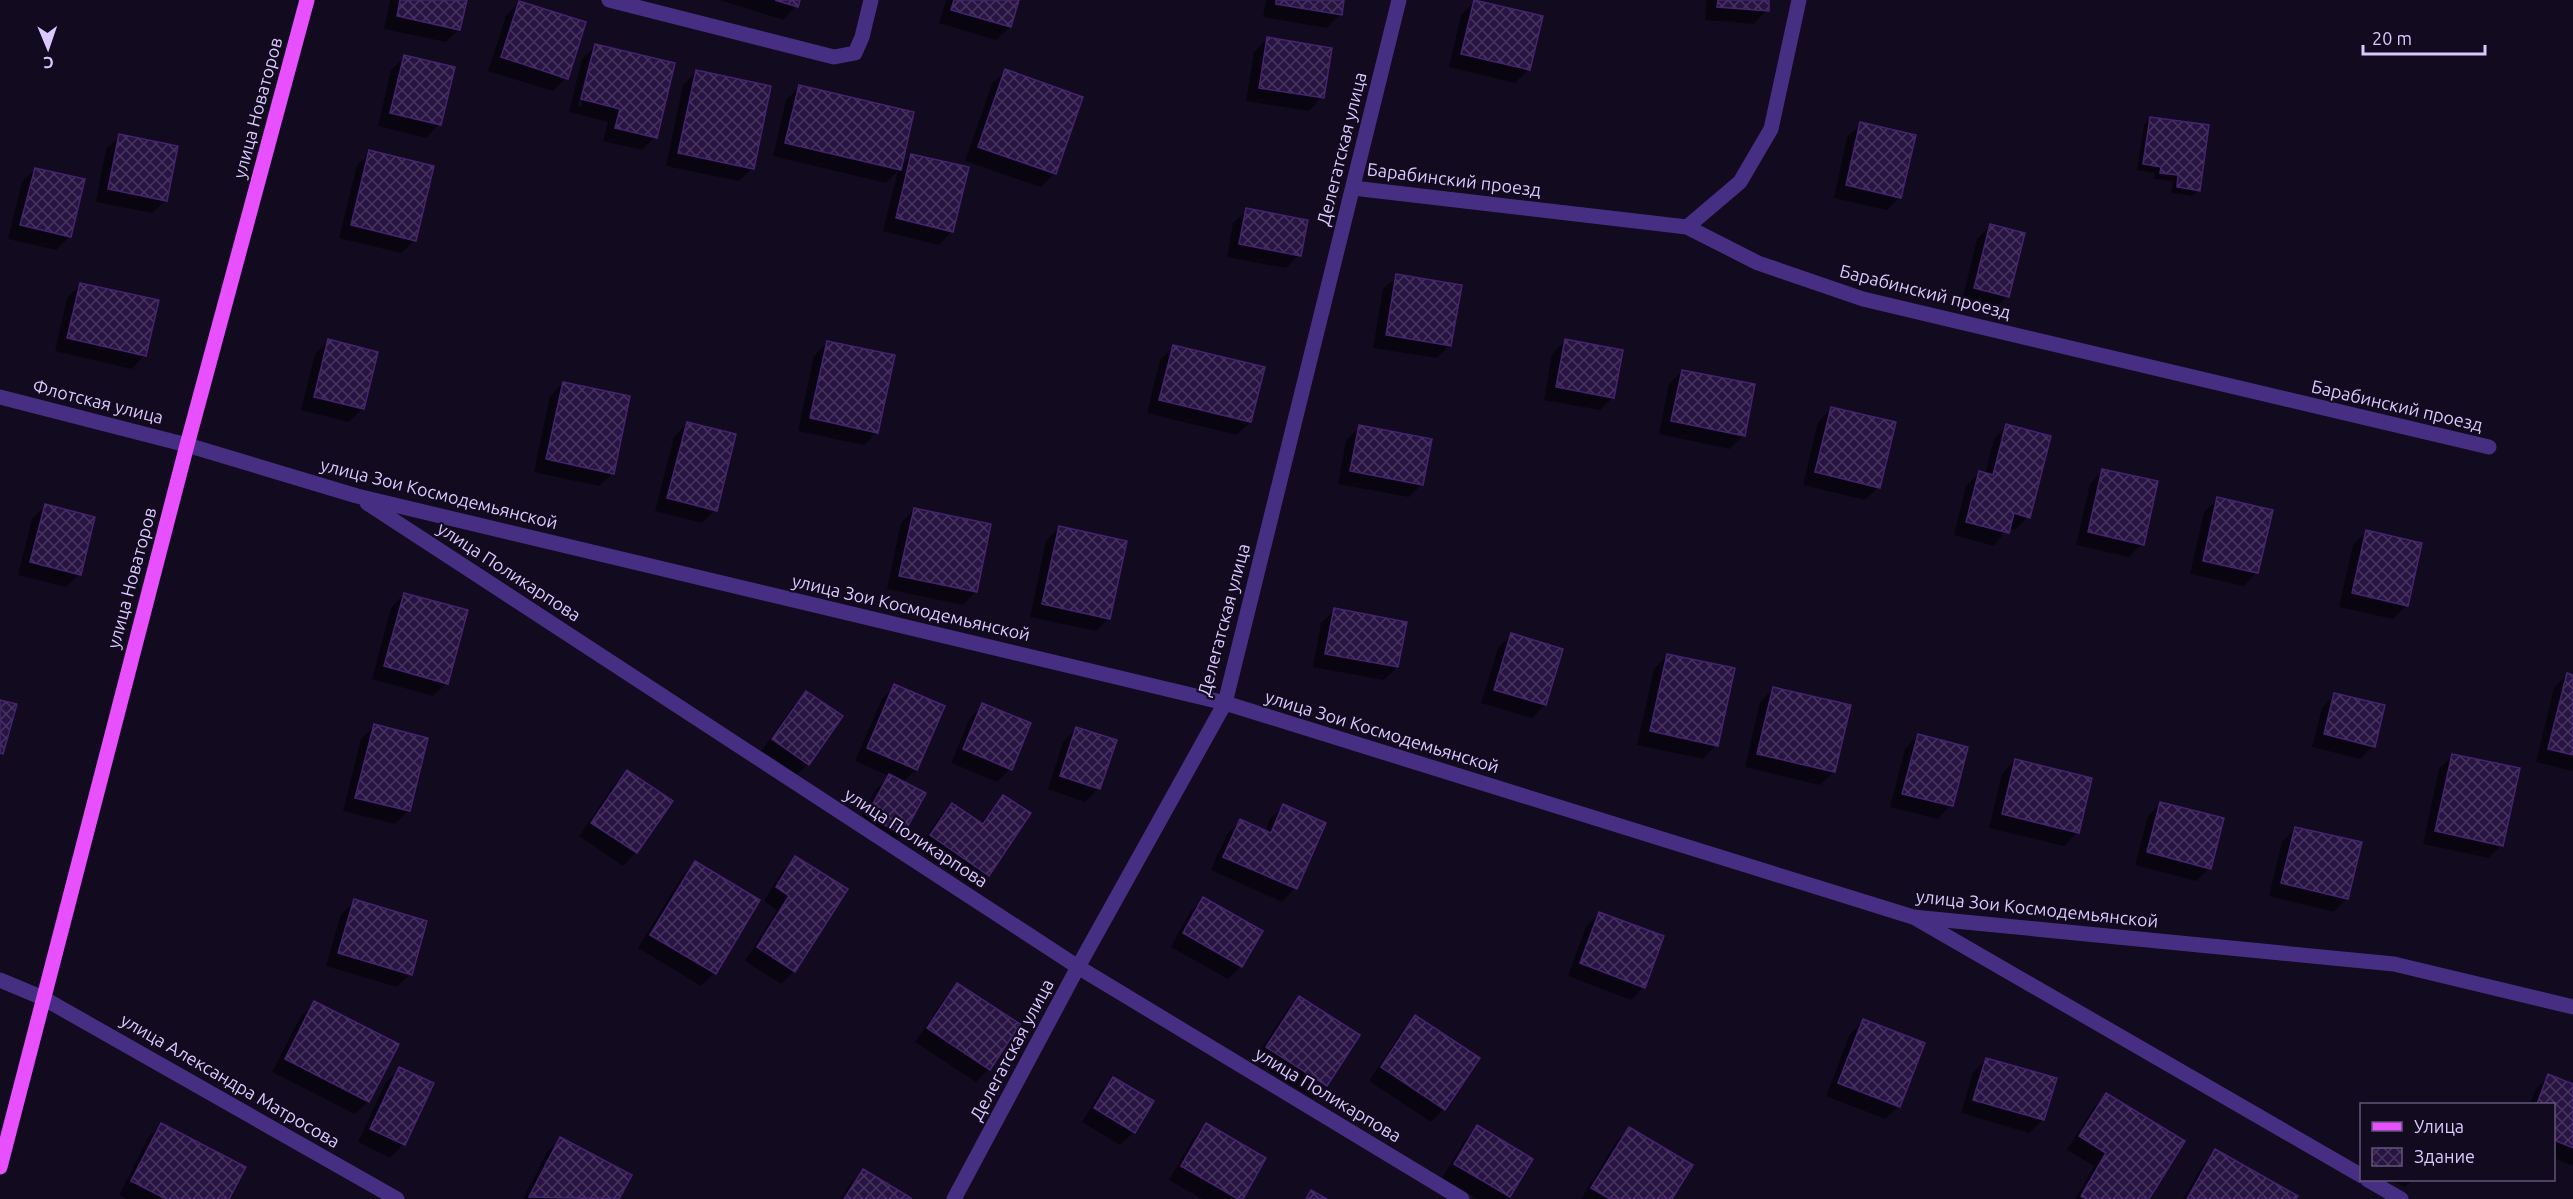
<svg xmlns="http://www.w3.org/2000/svg" width="2573" height="1199" viewBox="0 0 2573 1199" font-family="Ubuntu,sans-serif">
<style>
.shadow{fill:#0007;fill-rule:evenodd}
.building{fill:url(#building-cross-hatch);stroke:#452371;stroke-width:1.5}
.lines{fill:none;stroke-linecap:round;stroke-linejoin:round}
.minor{stroke:#462f83;stroke-width:15}
.major{stroke:#e74fff;stroke-width:15}
.labels{text-anchor:middle;stroke-width:4.5;stroke-linejoin:round;paint-order:stroke}
.street-label{font-size:18px;fill:#dbc8ff;stroke:#120a1f}
</style>
<defs>
<pattern id="building-cross-hatch" width="8" height="8" patternUnits="userSpaceOnUse" patternTransform="scale(1.5)"><rect width="8" height="8" fill="#281442"/><path d="M0 0l8 8M0 8l8-8" fill="none" stroke="#47355e"/></pattern>
</defs>
<rect width="100%" height="100%" fill="#120a1f"/>
<path class="shadow" d="M390,0H465L459,29L446,42L384,29Z
M720,0H798L796,6L783,20Z
M946,0H1018L1010,27L996,40L939,23Z
M1266,0H1343L1341,14L1327,28L1263,17Z
M1706,0H1768L1767,10L1754,24L1705,20Z
M1475,1L1529,69L1515,83L1449,67L1461,15Z
M519,2L566,78L553,91L488,71L506,16Z
M1267,39L1322,97L1309,111L1246,101L1254,52Z
M595,46L655,137L642,150L603,141L608,122L569,112L582,59ZM590,59H593L581,107L578,106Z
M405,57L439,124L426,138L378,126L391,70Z
M1005,71L1081,98L1054,174L1041,187L965,161L992,84Z
M696,72L753,168L739,181L666,166L683,85Z
M800,87L900,167L912,155L952,231L939,245L883,231L898,171L886,183L773,156L786,100Z
M2150,118L2199,190L2192,196L2171,193L2173,181L2154,179L2155,173L2137,170L2144,125Z
M1861,124L1900,197L1887,210L1834,198L1847,137Z
M120,136L166,200L152,213L96,202L106,149Z
M370,152L415,240L401,253L339,238L357,165Z
M35,169L70,236L56,250L8,239L22,182Z
M1247,210L1299,255L1286,268L1227,257L1233,223Z
M1990,226L2007,296L1994,309L1962,301L1977,239Z
M1397,276L1450,345L1437,358L1373,348L1383,289Z
M80,285L145,355L132,369L55,351L67,298Z
M328,341L376,353L362,409L349,422L301,410L315,354Z
M1565,341L1613,397L1600,410L1544,400L1552,354Z
M828,342L877,432L864,445L798,431L814,355Z
M1174,346L1250,422L1237,435L1147,413L1160,360Z
M1682,371L1743,436L1730,449L1659,434L1669,384Z
M563,383L613,473L599,486L534,472L550,396Z
M1831,409L1878,487L1865,500L1803,485L1818,422Z
M687,423L715,510L702,523L655,511L674,437Z
M2007,425L2028,517L2015,530L2008,528L1994,546L1954,535L1966,486L1980,472L1985,474L1994,439Z
M1360,427L1422,484L1409,497L1338,484L1346,440Z
M2103,471L2142,544L2129,557L2076,545L2090,484Z
M2218,499L2257,572L2244,586L2190,574L2204,512Z
M45,506L79,574L66,587L18,575L32,519Z
M914,509L976,591L963,605L887,589L901,523Z
M1059,528L1109,618L1096,631L1030,617L1046,541Z
M2366,532L2420,544L2406,606L2393,619L2339,607L2353,545Z
M404,594L447,683L433,696L372,679L391,608Z
M1335,610L1397,667L1384,680L1313,667L1321,623Z
M1511,635L1545,705L1532,718L1481,703L1498,648Z
M1667,656L1716,745L1703,759L1637,745L1654,669Z
M2567,675L2573,676V771L2536,762L2554,688Z
M895,686L916,769L903,783L902,834L889,847L855,828L876,789L889,776L855,761L882,699Z
M1774,688L1849,706L1833,772L1820,785L1745,767L1760,702Z
M806,693L808,764L794,777L760,753L793,706Z
M2335,694L2373,746L2360,759L2312,747L2322,708Z
M983,705L1010,769L997,782L951,763L970,718Z
M374,726L408,811L395,824L343,811L361,739Z
M1077,728L1099,788L1085,802L1048,789L1063,742Z
M1918,735L1951,805L1938,819L1890,807L1905,749Z
M2452,756L2502,845L2489,858L2423,844L2439,769Z
M2015,760L2091,779L2077,833L2064,846L1989,828L2002,774Z
M627,772L671,802L636,852L623,866L579,836L614,785Z
M1004,797L988,875L975,888L917,849L939,818L952,804L980,824Z
M2161,803L2209,868L2196,881L2135,865L2148,816Z
M1284,806L1295,888L1282,902L1211,870L1227,834L1240,821L1265,832L1270,819Z
M2295,828L2347,898L2334,912L2269,896L2282,842Z
M796,858L794,971L781,984L745,961L777,910L764,901L782,871Z
M696,863L714,973L701,986L638,948L682,876Z
M1203,899L1241,966L1228,979L1171,947L1190,912Z
M355,901L410,974L397,987L326,966L341,914Z
M1599,913L1644,987L1631,1000L1568,976L1586,927Z
M958,985L1018,1025L989,1069L976,1082L915,1042L944,999Z
M1299,998L1326,1085L1313,1098L1254,1061L1286,1011Z
M314,1003L368,1101L355,1114L272,1072L301,1016Z
M1415,1017L1444,1109L1431,1122L1369,1081L1402,1031Z
M1863,1021L1899,1106L1885,1119L1826,1096L1850,1034Z
M1986,1059L2055,1079L2043,1120L2029,1133L1961,1113L1973,1073Z
M399,1069L432,1084L403,1144L390,1158L358,1142L386,1082Z
M2549,1076L2573,1086V1166L2554,1158V1104H2530L2535,1090Z
M1113,1079L1134,1132L1120,1145L1082,1122L1100,1092Z
M2106,1095L2147,1199H2075L2094,1166L2067,1150L2093,1108Z
M161,1125L228,1199H127L119,1195L148,1138Z
M1206,1125L1241,1199H1202L1169,1180L1193,1138Z
M1477,1127L1509,1196L1506,1199H1478L1442,1178L1464,1141Z
M1629,1129L1671,1199H1581L1616,1142Z
M560,1139L630,1175L618,1199H523L547,1152Z
M2216,1151L2294,1199H2183L2203,1164Z
M863,1170L909,1199H840L850,1184Z
M2391,1180H2413L2405,1187Z"/>
<path class="building" d="M400,0H467L460,30L397,16Z
M775,0H800L798,7Z
M954,0H1019L1011,27L951,10Z
M1276,0H1344L1342,15L1276,4Z
M1474,0L1543,16L1530,70L1461,54Z
M1718,0H1769V11L1717,7Z
M519,1L586,22L568,79L501,57Z
M1267,37L1332,48L1324,98L1259,88Z
M595,44L675,63L657,138L615,128L620,109L581,99Z
M404,55L455,67L441,125L390,113Z
M1005,69L1083,97L1056,174L978,147Z
M696,70L771,86L754,169L678,153Z
M799,85L914,112L901,170L785,143Z
M2150,117L2209,125L2200,191L2177,187L2178,175L2160,173L2161,167L2143,164Z
M1860,122L1916,135L1901,198L1846,185Z
M119,134L178,146L167,201L108,189Z
M369,150L434,166L416,241L351,225Z
M911,154L969,167L953,232L896,218Z
M35,168L85,179L71,237L20,225Z
M1246,208L1308,220L1301,256L1239,244Z
M1990,224L2025,233L2009,297L1974,288Z
M1396,274L1462,285L1451,346L1386,335Z
M80,283L159,300L146,356L67,338Z
M328,339L378,352L364,409L314,397Z
M1565,339L1623,350L1614,398L1556,387Z
M827,341L895,355L878,433L810,418Z
M1173,345L1265,367L1251,422L1159,400Z
M1682,370L1755,384L1745,436L1671,421Z
M563,382L630,396L614,474L546,459Z
M1831,407L1896,422L1880,488L1815,472Z
M687,422L736,434L717,511L667,498Z
M2006,424L2051,436L2030,518L2014,513L2009,533L1966,522L1979,471L1993,475Z
M1359,425L1432,439L1423,485L1350,471Z
M2102,469L2158,481L2144,545L2088,532Z
M2217,497L2273,510L2258,573L2203,561Z
M45,504L95,517L81,575L30,562Z
M914,508L991,524L977,592L899,576Z
M1059,526L1127,541L1110,619L1042,604Z
M2366,530L2422,543L2408,606L2352,593Z
M404,593L468,610L448,684L384,666Z
M1334,608L1407,622L1398,667L1325,654Z
M1511,633L1563,649L1546,705L1494,690Z
M1667,654L1735,668L1718,746L1650,731Z
M2567,673L2573,675V755L2548,749Z
M894,684L945,706L917,770L867,748Z
M1773,687L1851,705L1835,772L1757,754Z
M806,691L843,716L809,765L772,739Z
M2334,693L2385,705L2375,747L2324,734Z
M0,700L17,704L3,754L0,753Z
M982,703L1031,723L1012,770L963,749Z
M374,724L428,738L410,811L355,798Z
M1076,727L1117,740L1100,789L1060,776Z
M1918,734L1968,747L1953,806L1902,794Z
M2452,754L2520,768L2503,846L2435,831Z
M2015,759L2092,778L2079,833L2002,814Z
M627,770L673,801L637,853L591,823Z
M889,774L926,793L903,835L867,815Z
M1003,795L1031,813L989,876L930,835L952,803L983,824Z
M2160,802L2224,818L2211,869L2147,852Z
M1283,804L1326,823L1297,889L1223,857L1240,819L1271,833Z
M2295,827L2362,842L2348,899L2281,883Z
M795,856L848,889L795,972L757,947L789,896L776,887Z
M695,861L760,900L716,974L650,935Z
M1203,897L1263,931L1242,967L1183,933Z
M354,899L427,921L412,975L338,953Z
M1599,912L1664,936L1645,988L1580,963Z
M957,983L1020,1024L990,1070L927,1028Z
M1299,996L1360,1035L1327,1086L1266,1047Z
M314,1001L399,1044L369,1102L285,1059Z
M1415,1015L1480,1058L1445,1110L1381,1067Z
M1863,1019L1925,1043L1900,1107L1838,1083Z
M1986,1058L2057,1078L2044,1120L1973,1100Z
M399,1067L434,1083L405,1145L370,1129Z
M2548,1074L2573,1084V1148L2554,1140V1104H2537Z
M1113,1077L1154,1101L1135,1133L1094,1108Z
M2106,1093L2185,1141L2149,1199H2086L2081,1196L2106,1153L2079,1136Z
M161,1123L246,1167L229,1199H166L131,1181Z
M1206,1123L1266,1158L1243,1199H1238L1181,1166Z
M1477,1125L1533,1159L1510,1197L1454,1164Z
M1629,1127L1693,1165L1672,1199H1610L1591,1188Z
M560,1137L632,1175L619,1199L529,1197Z
M2215,1149L2298,1196L2296,1199H2187Z
M863,1169L911,1198V1199H844Z
M1311,1190L1327,1199H1306Z"/>
<g class="lines">
<path class="minor" d="M609,0L834,57L855,53L862,37L871,0
M1353,188L1687,227L1758,263L1863,299L2489,447
M1687,227L1740,182L1771,129L1799,0
M0,397L187,445L357,496L1225,703L1913,917L2394,964L2573,1007
M367,503L1078,967L1462,1199
M1917,919L2362,1176
M0,980L43,998L397,1199
M2368,1180L2401,1199
M954,1199L1078,967L1225,703L1399,0"/>
<path class="major" d="M0,1167L187,445L307,0"/>
</g>
<g class="labels">
<g class="street-label">
<text transform="translate(258 108) rotate(-75)" y="6">улица Новаторов</text>
<text transform="translate(1342 149) rotate(-76)" y="6">Делегатская улица</text>
<text transform="translate(1454 180) rotate(7)" y="6">Барабинский проезд</text>
<text transform="translate(1925 292) rotate(14)" y="6">Барабинский проезд</text>
<text transform="translate(98 402) rotate(14)" y="6">Флотская улица</text>
<text transform="translate(2397 406) rotate(13)" y="6">Барабинский проезд</text>
<text transform="translate(439 494) rotate(14)" y="6">улица Зои Космодемьянской</text>
<text transform="translate(509 572) rotate(33)" y="6">улица Поликарпова</text>
<text transform="translate(132 578) rotate(-75)" y="6">улица Новаторов</text>
<text transform="translate(911 608) rotate(13)" y="6">улица Зои Космодемьянской</text>
<text transform="translate(1224 620) rotate(-75)" y="6">Делегатская улица</text>
<text transform="translate(1382 732) rotate(17)" y="6">улица Зои Космодемьянской</text>
<text transform="translate(916 838) rotate(33)" y="6">улица Поликарпова</text>
<text transform="translate(2037 909) rotate(6)" y="6">улица Зои Космодемьянской</text>
<text transform="translate(1012 1050) rotate(-62)" y="6">Делегатская улица</text>
<text transform="translate(230 1081) rotate(30)" y="6">улица Александра Матросова</text>
<text transform="translate(1328 1095) rotate(31)" y="6">улица Поликарпова</text>
</g>
</g>
<rect x="2360" y="1103" width="195" height="78" fill="#120a1f" stroke="#625679" stroke-width="1.5"/>
<rect x="2372" y="1122" width="30" height="9" fill="#e74fff" stroke="#625679" stroke-width="1.5"/>
<text x="2414" y="1133" font-size="18" fill="#dbc8ff">Улица</text>
<rect x="2372" y="1148" width="30" height="18" fill="url(#building-cross-hatch)" stroke="#625679" stroke-width="1.5"/>
<text x="2414" y="1163" font-size="18" fill="#dbc8ff">Здание</text>
<g transform="translate(48 48) rotate(178)" stroke="#120a1f" stroke-width="4.5" paint-order="stroke">
<path d="M0-4.5L10 22L0 15L-10 22Z" fill="#dbc8ff"/>
<text y="-9" font-size="16" font-weight="bold" text-anchor="middle" fill="#dbc8ff">С</text>
</g>
<path d="M2363 45v9h122v-9" fill="none" stroke="#dbc8ff" stroke-width="3"/>
<text x="2372" y="45" font-size="18" fill="#dbc8ff" stroke="#120a1f" stroke-width="4.5" paint-order="stroke">20 m</text>
</svg>
